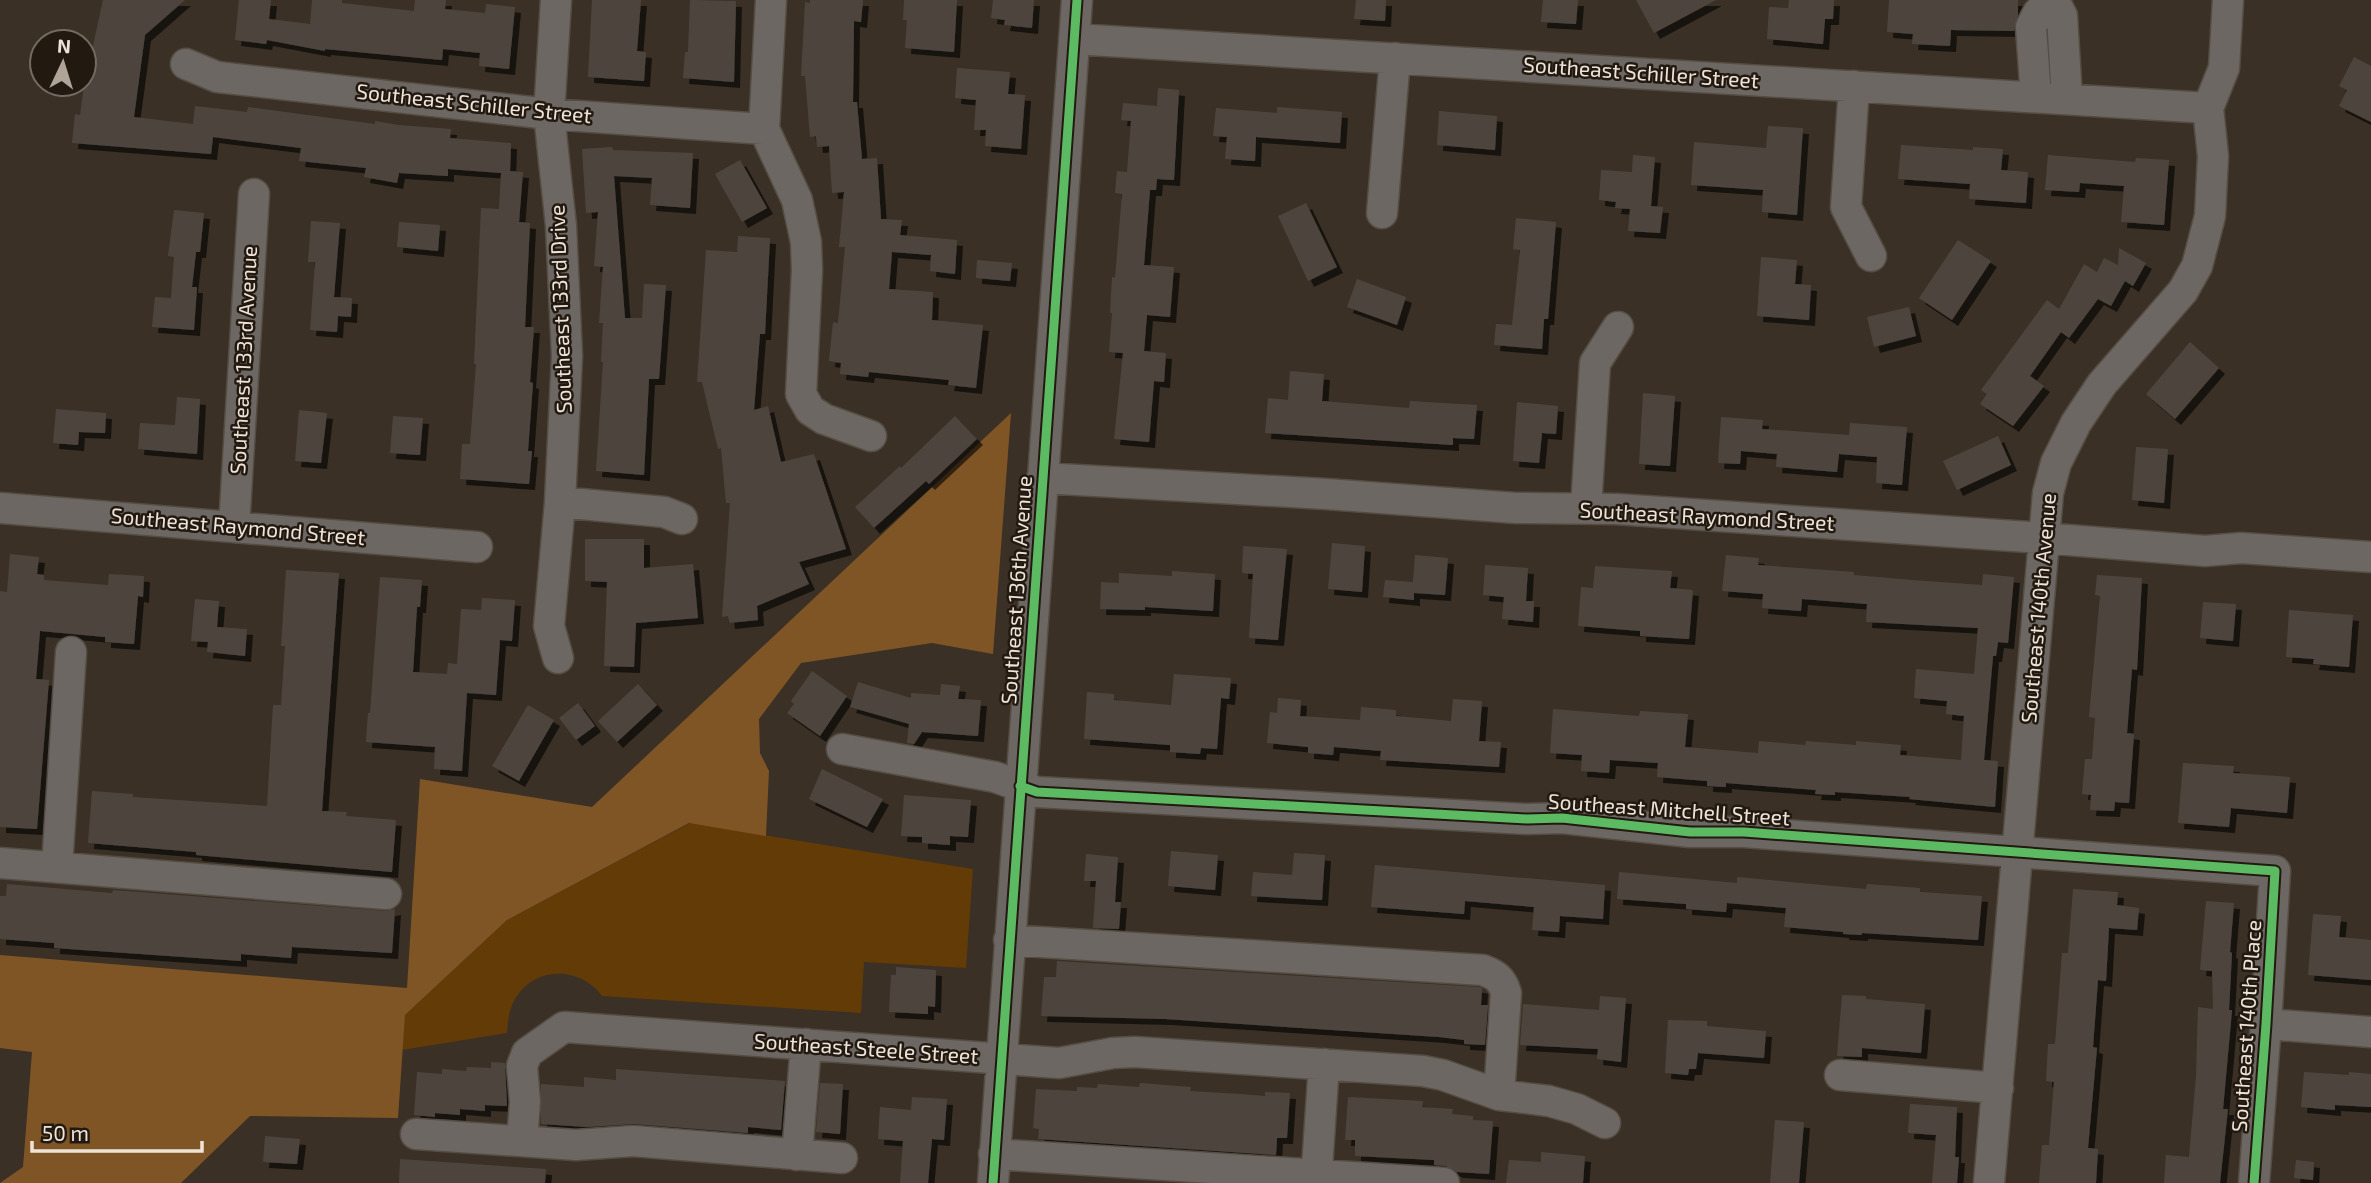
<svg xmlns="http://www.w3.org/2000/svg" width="2371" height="1183" viewBox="0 0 2371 1183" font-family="'Exo 2',sans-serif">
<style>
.green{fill:#623b07}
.forest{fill:#805526}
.building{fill:#4e453d;filter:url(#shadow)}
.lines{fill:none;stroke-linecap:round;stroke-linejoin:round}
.minor-casing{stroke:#554d43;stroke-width:33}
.minor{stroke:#6d6764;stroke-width:30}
.cycleway-casing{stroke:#221a11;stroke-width:13}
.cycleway{stroke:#5cba63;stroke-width:9}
.labels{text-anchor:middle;stroke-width:5;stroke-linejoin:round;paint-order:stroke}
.street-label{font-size:21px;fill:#efe3d8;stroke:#221a11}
</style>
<defs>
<filter id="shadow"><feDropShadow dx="6" dy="6" stdDeviation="0" flood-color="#0009"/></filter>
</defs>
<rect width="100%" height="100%" fill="#3a3025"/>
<path class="green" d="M690,823L973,869L966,968L864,962L861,1013L602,996C581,967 537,966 517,996C509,1007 508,1021 507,1033L402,1050L405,1015L507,920Z"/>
<path class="forest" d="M1011,413L993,654L932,643L801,663L759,719L760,753L769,771L766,836L689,823L507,920L405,1015L398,1118L250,1116L181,1183H0L23,1167L32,1052L0,1048V955L407,988L420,779L592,807Z"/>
<path class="building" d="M103,0H185L145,35L134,117L193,124L195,106L247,112L248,107L375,124V121L398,125L451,129L450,138L511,143L510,171L523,172L519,222L530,223L525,327H534L530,382L533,383L528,451H532L529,484L460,479L462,444H470L476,364H474L481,208L499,209L501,173L448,169V176L399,173L397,183L364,177L366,168L299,161L301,148L213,137L211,154L72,143L75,114L80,115L87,63L89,64Z
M239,0H271L269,19L310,24L312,0H342V3L414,11L415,0H446L445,9L485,13L486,4L515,7L509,69L479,66L480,53L443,49L442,60L325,49V51L267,40L266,44L235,40Z
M592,0H641L637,51L646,52L644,81L588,77Z
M690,0L736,1L734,82L683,78L685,52H688Z
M810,0H863L861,22L854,21L853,102H857L862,159L877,158L881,219L902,220L900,235L957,240L955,274L930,271L931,255L892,252L889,289L933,292L932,320L983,325L976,388L948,385L949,380L869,372L868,377L840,374L841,363L829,361L833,322L838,323L845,247H839L844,192L832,193L829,146L817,147L816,136L810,137L805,76H801L805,2L810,3Z
M904,0H957L954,52L905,48L907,20H903Z
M993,0H1034L1032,28L1004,25L1005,20L991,18Z
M1356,0H1386L1385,21L1354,19Z
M1543,0H1578L1576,24L1541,22Z
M1636,0H1716L1654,33Z
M1789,0H1834L1833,19H1825L1823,44L1767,39L1769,7L1788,8Z
M1889,0H2018V15L2014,31L1951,30L1950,46L1912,44L1913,34L1887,32Z
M2354,57L2371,66V122L2339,106L2347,90L2339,86Z
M957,68L1010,72L1008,94L1025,95L1021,149L985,146L986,130H974L976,100L955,98Z
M1158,88L1179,90L1174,180L1157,179L1156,190H1150L1144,265L1174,267L1170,317L1147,315L1144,351L1166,353L1164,382L1154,381L1149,442L1114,439L1123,353L1109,352L1112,313H1110L1112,277L1115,278L1122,194L1115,193L1117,171L1127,172L1131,121L1121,120L1123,103L1157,106Z
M1277,107L1342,112L1340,143L1256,137L1255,161L1225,159L1227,137L1213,136L1216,108L1277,113Z
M1439,111L1497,116L1495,150L1437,145Z
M1768,126L1803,128L1797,215L1762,212L1763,190L1691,185L1694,142L1766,148Z
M1901,145L1973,150V147L2003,149L2001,170L2028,172L2026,203L1969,199L1970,184L1898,179Z
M612,147L613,150L693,153L690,208L650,205L652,178L614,176L625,318H642L644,284L666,285L659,379H649L644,475L596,471L603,362H601L603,323H599L603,267L594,266L598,212L586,213L582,149Z
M1633,155L1655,157L1651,206L1663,207L1660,233L1628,231L1630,209L1615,208L1616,202L1599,200L1601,170L1632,172Z
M2048,155L2135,162L2136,158L2169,160L2164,225L2121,222L2124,186L2080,183L2079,192L2045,190Z
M740,160L767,208L742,222L715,174Z
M1306,203L1337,267L1308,281L1278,216Z
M174,210L204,213L200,252H196L192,287H197L194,330L152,327L155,297L171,298L174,257L168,256Z
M1516,218L1556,222L1548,319H1544L1542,349L1494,345L1496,324L1512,325L1520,250L1513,249Z
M311,221L340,223L334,297L352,298L351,317L338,316L337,332L310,330L315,262H308Z
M399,222L440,225L438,251L397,247Z
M738,236L770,238L765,334H760L754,410L768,406L781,462L814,454L846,549L799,562L809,584L757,606L758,620L729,623L728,616L722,617L730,503H726L721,448L718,449L702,382H697L706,250L737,252Z
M1958,240L1991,261L1952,320L1919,298Z
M2119,248L2146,263L2133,286L2125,281L2111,306L2098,299L2069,338L2061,332L2030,376L2044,386L2013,426L1980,404L1987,394L1981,390L2047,300L2059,309L2084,264L2097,272L2104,258L2118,265Z
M1761,257L1797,260L1795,284L1811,285L1809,320L1757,316Z
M977,260L1012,263L1010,281L976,278Z
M1357,279L1406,297L1397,325L1347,307Z
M1909,307L1916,336L1874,347L1867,317Z
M2190,342L2219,368L2175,419L2146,394Z
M1290,371L1324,374L1322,401L1409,408L1410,401L1477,405L1474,439L1453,438V445L1265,433L1268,398L1288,400Z
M1643,393L1675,396L1670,466L1639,464Z
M177,397L200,399L197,454L138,449L140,423L175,425Z
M1517,402L1558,406L1556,434L1542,433L1539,463L1513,461Z
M56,409L106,413L105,433L79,432L78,445L53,443Z
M299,410L327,413L321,463L295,461Z
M393,416L423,418L420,455L390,453Z
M955,416L977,439L929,484L926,481L874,528L855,507L900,466L901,468Z
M1721,417L1763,420L1762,429L1849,435L1850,423L1907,427L1902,485L1876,483L1877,457L1839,454L1837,472L1776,467L1777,454L1741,451L1740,464L1718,463Z
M1998,436L2011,465L1957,490L1943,461Z
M2136,447L2168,449L2164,503L2132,500Z
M585,539H644V568L693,564L698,618L636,623L634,667L604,666L607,582L585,581Z
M1332,543L1365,546L1362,592L1328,589Z
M1243,546L1287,549L1278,640L1249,638L1253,574L1242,573Z
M10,554L39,557L37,574L44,575V580L108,585L109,574L144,576L143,597L138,596L134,644L105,642V637L40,631L36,679L49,680L37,829L0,827V591L7,592Z
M1415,555L1448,558L1445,595L1414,593V600L1383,597L1385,580L1413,582Z
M1726,555L1759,558L1758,565L1854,572V575L1912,580L1982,585L1983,574L2014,577L2008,643L1998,642L1996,656H1993L1984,760L1998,761L1995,807L1909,799L1910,797L1835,792V795L1815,794L1816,790L1726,783V787L1707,786V781L1657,777L1658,763L1610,760L1609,773L1581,771L1582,755L1550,753L1553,709L1639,716L1640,711L1688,714L1685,747L1758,753L1759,741L1805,745L1806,741L1856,745V741L1901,745L1900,755L1961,760L1964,716L1946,714L1947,701L1914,698L1916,669L1974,674L1978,628L1866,622L1867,604L1802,599L1801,611L1762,608L1763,594L1722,591Z
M1485,565L1528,568L1526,601H1534L1533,622L1502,619L1504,597L1483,595Z
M1595,566L1672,571L1670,588L1693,590L1689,639L1640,636V631L1578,626L1581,587L1593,588Z
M286,570L339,573L322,811L347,812L346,816L396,820L392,872L196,855V852L88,843L92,791L133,794V797L267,806L273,705H281L285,646H281Z
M1172,571L1215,574L1213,611L1145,607V610L1100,609L1101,582L1119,583V573L1172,576Z
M2097,575L2142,578L2137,670L2132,669L2127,733L2134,734L2129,803L2115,802L2114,811L2090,810L2091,795L2082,794L2085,759H2092L2095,718L2089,717L2100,596L2095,595Z
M380,577L422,580L420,607H417L413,672L447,674L448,663L457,664L461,609L481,610L482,598L515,600L512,641L500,640L496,695L467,693L462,771L434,769L435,747L366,742L368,713H370Z
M195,599L219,601L217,627L247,629L245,656L207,652L208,642L191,641Z
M2203,602L2236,604L2233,641L2200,638Z
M2289,610L2353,615L2349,667L2313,664L2314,659L2286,657Z
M812,671L847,696L820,736L787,713L794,704L791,701Z
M1174,674L1231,678L1229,699L1221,698L1217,749L1201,748L1200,754L1170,752V745L1084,739L1087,692L1114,694V700L1171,705Z
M858,682L911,698V693L940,695L941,684L960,686L958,699L981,700L978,736L922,732L914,744L907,743L909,724L850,707Z
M638,684L657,705L617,742L598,721Z
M1278,698L1301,700L1300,716L1360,720L1361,707L1396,710V716L1451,721L1453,699L1482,701L1479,741L1501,742L1499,767L1380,760L1381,751L1334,747L1333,755L1308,753V747L1267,743L1270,712L1277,713Z
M578,703L595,726L576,740L559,718Z
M528,705L554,720L519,781L492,766Z
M2183,763L2234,766L2233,773L2290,777L2287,813L2231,808L2229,827L2178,823Z
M822,769L883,799L867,827L809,799Z
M904,795L971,800L968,837L950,836V845L922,843V837L901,836Z
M1171,851L1218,855L1215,890L1168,886Z
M1294,853L1325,855L1322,900L1251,896L1253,872L1292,875Z
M1086,854L1118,857L1115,902H1121L1119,929L1093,928L1096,881H1084Z
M1375,865L1605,885L1603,919L1560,916L1559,932L1532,930L1534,907L1465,901L1464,914L1371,907Z
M1619,872L1737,883V877L1866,889L1867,884L1920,888V892L1982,896L1978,940L1862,933V935L1843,934V932L1784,927L1786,908L1727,903L1726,912L1686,909V904L1617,899Z
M7,884L112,893L113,890L385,911L395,909L392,953L292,947L291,958L241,954V961L54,948V943L0,939V896H6Z
M2073,889L2118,892L2117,905L2139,908L2137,930L2109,928L2106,981L2098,980L2093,1047L2097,1048L2088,1148L2098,1149L2096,1183H2039L2042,1145H2049L2054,1082L2046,1081L2048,1044H2055L2062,953H2068Z
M2206,901L2234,903L2230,952L2232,953L2229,1010H2232L2223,1109H2228L2220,1183H2164L2166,1155L2189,1157L2196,1076L2198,1007L2213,1009L2212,971L2200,970Z
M2313,914L2341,916L2339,937L2371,940V980L2308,975Z
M1057,961L1479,987L1482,988L1481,1005H1488L1485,1045L1464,1044V1040L1439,1037L1165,1019L1041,1016L1044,977H1056Z
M896,967L936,970L935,1007L928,1006V1014L889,1012L891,975H896Z
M1842,995L1866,996V999L1925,1004L1921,1053L1862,1048V1057L1837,1056Z
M1600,996L1626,998L1621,1062L1597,1059L1598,1049L1520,1045L1523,1004L1599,1010Z
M1668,1020L1707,1021V1026L1766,1031L1764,1058L1698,1053L1696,1069H1689L1688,1075L1665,1073Z
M491,1062L505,1063L507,1106L485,1105V1111L460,1109V1115L435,1113V1117L414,1115L417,1072L442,1074V1069L466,1071L467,1067L491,1068Z
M616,1069L785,1081L781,1130L748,1127V1133L634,1124L587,1127L541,1124V1084L584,1087V1077L616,1080Z
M2304,1072L2349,1075V1072L2371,1074V1107L2335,1105V1110L2301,1107Z
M820,1083L843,1084L840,1134L816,1132Z
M1140,1083L1191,1087L1190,1091L1240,1094L1265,1096V1092L1290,1093L1287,1138H1277L1276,1155L1038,1139L1039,1129L1033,1128L1036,1089L1077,1091V1087L1097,1088L1098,1084L1139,1087Z
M912,1097L947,1099L944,1140L932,1139L928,1183H900L903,1141L878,1139L880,1107L911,1110Z
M1348,1097L1423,1101L1422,1107L1453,1109L1452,1114L1473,1116V1120L1493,1121L1489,1174L1457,1172L1446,1166L1434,1165V1160L1355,1156V1140H1345Z
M1910,1104L1957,1107L1955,1157H1959L1957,1183H1932L1936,1135L1908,1133Z
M1775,1120L1804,1122L1799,1183H1770Z
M265,1136L300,1139L297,1164L263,1162Z
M1541,1152L1585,1156L1583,1183H1506L1509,1160L1541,1162Z
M400,1159L546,1169L545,1183H399Z
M2296,1160L2314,1162L2313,1180L2294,1178Z"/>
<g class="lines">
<defs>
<path id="minor" d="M556,0L549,114L561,226L567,356L560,502L549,626L558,658
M771,0L764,129L797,200L806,242L807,270L801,394L810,410L824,419L871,436
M1074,39L2208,108
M186,64L217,77L549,114L764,129
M1854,86L1846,207L1871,256
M2036,97L2031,27L2038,13L2047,5L2057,6L2062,16L2067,99
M1382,213L1395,58
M1042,478L1326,494L1516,508L1616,509L2043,538L2205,551L2241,548L2371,557
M560,502L664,512L682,519
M0,508L477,547
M1586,508L1595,363L1618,327
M234,527L254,194
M842,749L995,777L1037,792L1527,819L1562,818L1690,832H1744L2275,871L2266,1024L2254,1183
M0,863L386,894
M57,867L71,652
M1009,940L1483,970C1496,975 1502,979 1506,993L1499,1095
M2266,1024L2371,1032
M1840,1075L1998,1088
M416,1134L576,1145L633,1141L842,1158
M522,1141L525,1102L522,1066L527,1053L564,1027L1059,1063L1113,1053L1135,1052L1423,1071L1443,1075L1499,1095L1549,1101L1577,1109L1605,1123
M994,1154L1444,1183
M797,1155L806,1044
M993,1183L1077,0
M1316,1183L1324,1064
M1989,1183L2048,493L2056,463L2076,423L2102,384L2183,291L2197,266L2210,216L2213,156L2208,108L2224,68L2228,0"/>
</defs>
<use href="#minor" class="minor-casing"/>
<use href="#minor" class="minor"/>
<defs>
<path id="cycleway" d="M1020,786L1037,792L1527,819L1562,818L1690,832H1744L2275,871L2266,1024L2254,1183
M993,1183L1077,0"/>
</defs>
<use href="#cycleway" class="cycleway-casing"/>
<use href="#cycleway" class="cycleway"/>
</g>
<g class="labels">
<g class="street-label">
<text transform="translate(1641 73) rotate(4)" y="7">Southeast Schiller Street</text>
<text transform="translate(474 104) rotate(6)" y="7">Southeast Schiller Street</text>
<text transform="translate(561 309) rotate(-92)" y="7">Southeast 133rd Drive</text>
<text transform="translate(244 360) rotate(-87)" y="7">Southeast 133rd Avenue</text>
<text transform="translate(1707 517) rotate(3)" y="7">Southeast Raymond Street</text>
<text transform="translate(238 527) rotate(5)" y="7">Southeast Raymond Street</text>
<text transform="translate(1017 590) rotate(-86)" y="7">Southeast 136th Avenue</text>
<text transform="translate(2039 608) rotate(-85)" y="7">Southeast 140th Avenue</text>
<text transform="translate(1669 810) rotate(4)" y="7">Southeast Mitchell Street</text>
<text transform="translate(2247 1026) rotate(-86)" y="7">Southeast 140th Place</text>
<text transform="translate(866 1049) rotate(4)" y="7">Southeast Steele Street</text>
</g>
</g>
<g transform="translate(63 63) rotate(4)"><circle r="33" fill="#221a11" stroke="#746a61" stroke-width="2"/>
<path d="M0-5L12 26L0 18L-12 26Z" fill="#b0a499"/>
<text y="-10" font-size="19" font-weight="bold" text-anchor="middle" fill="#efe3d8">N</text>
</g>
<path d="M32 1141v10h170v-10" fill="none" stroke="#efe3d8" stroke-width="3.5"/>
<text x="42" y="1141" font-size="21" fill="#efe3d8" stroke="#221a11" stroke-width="5" paint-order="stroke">50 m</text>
</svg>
